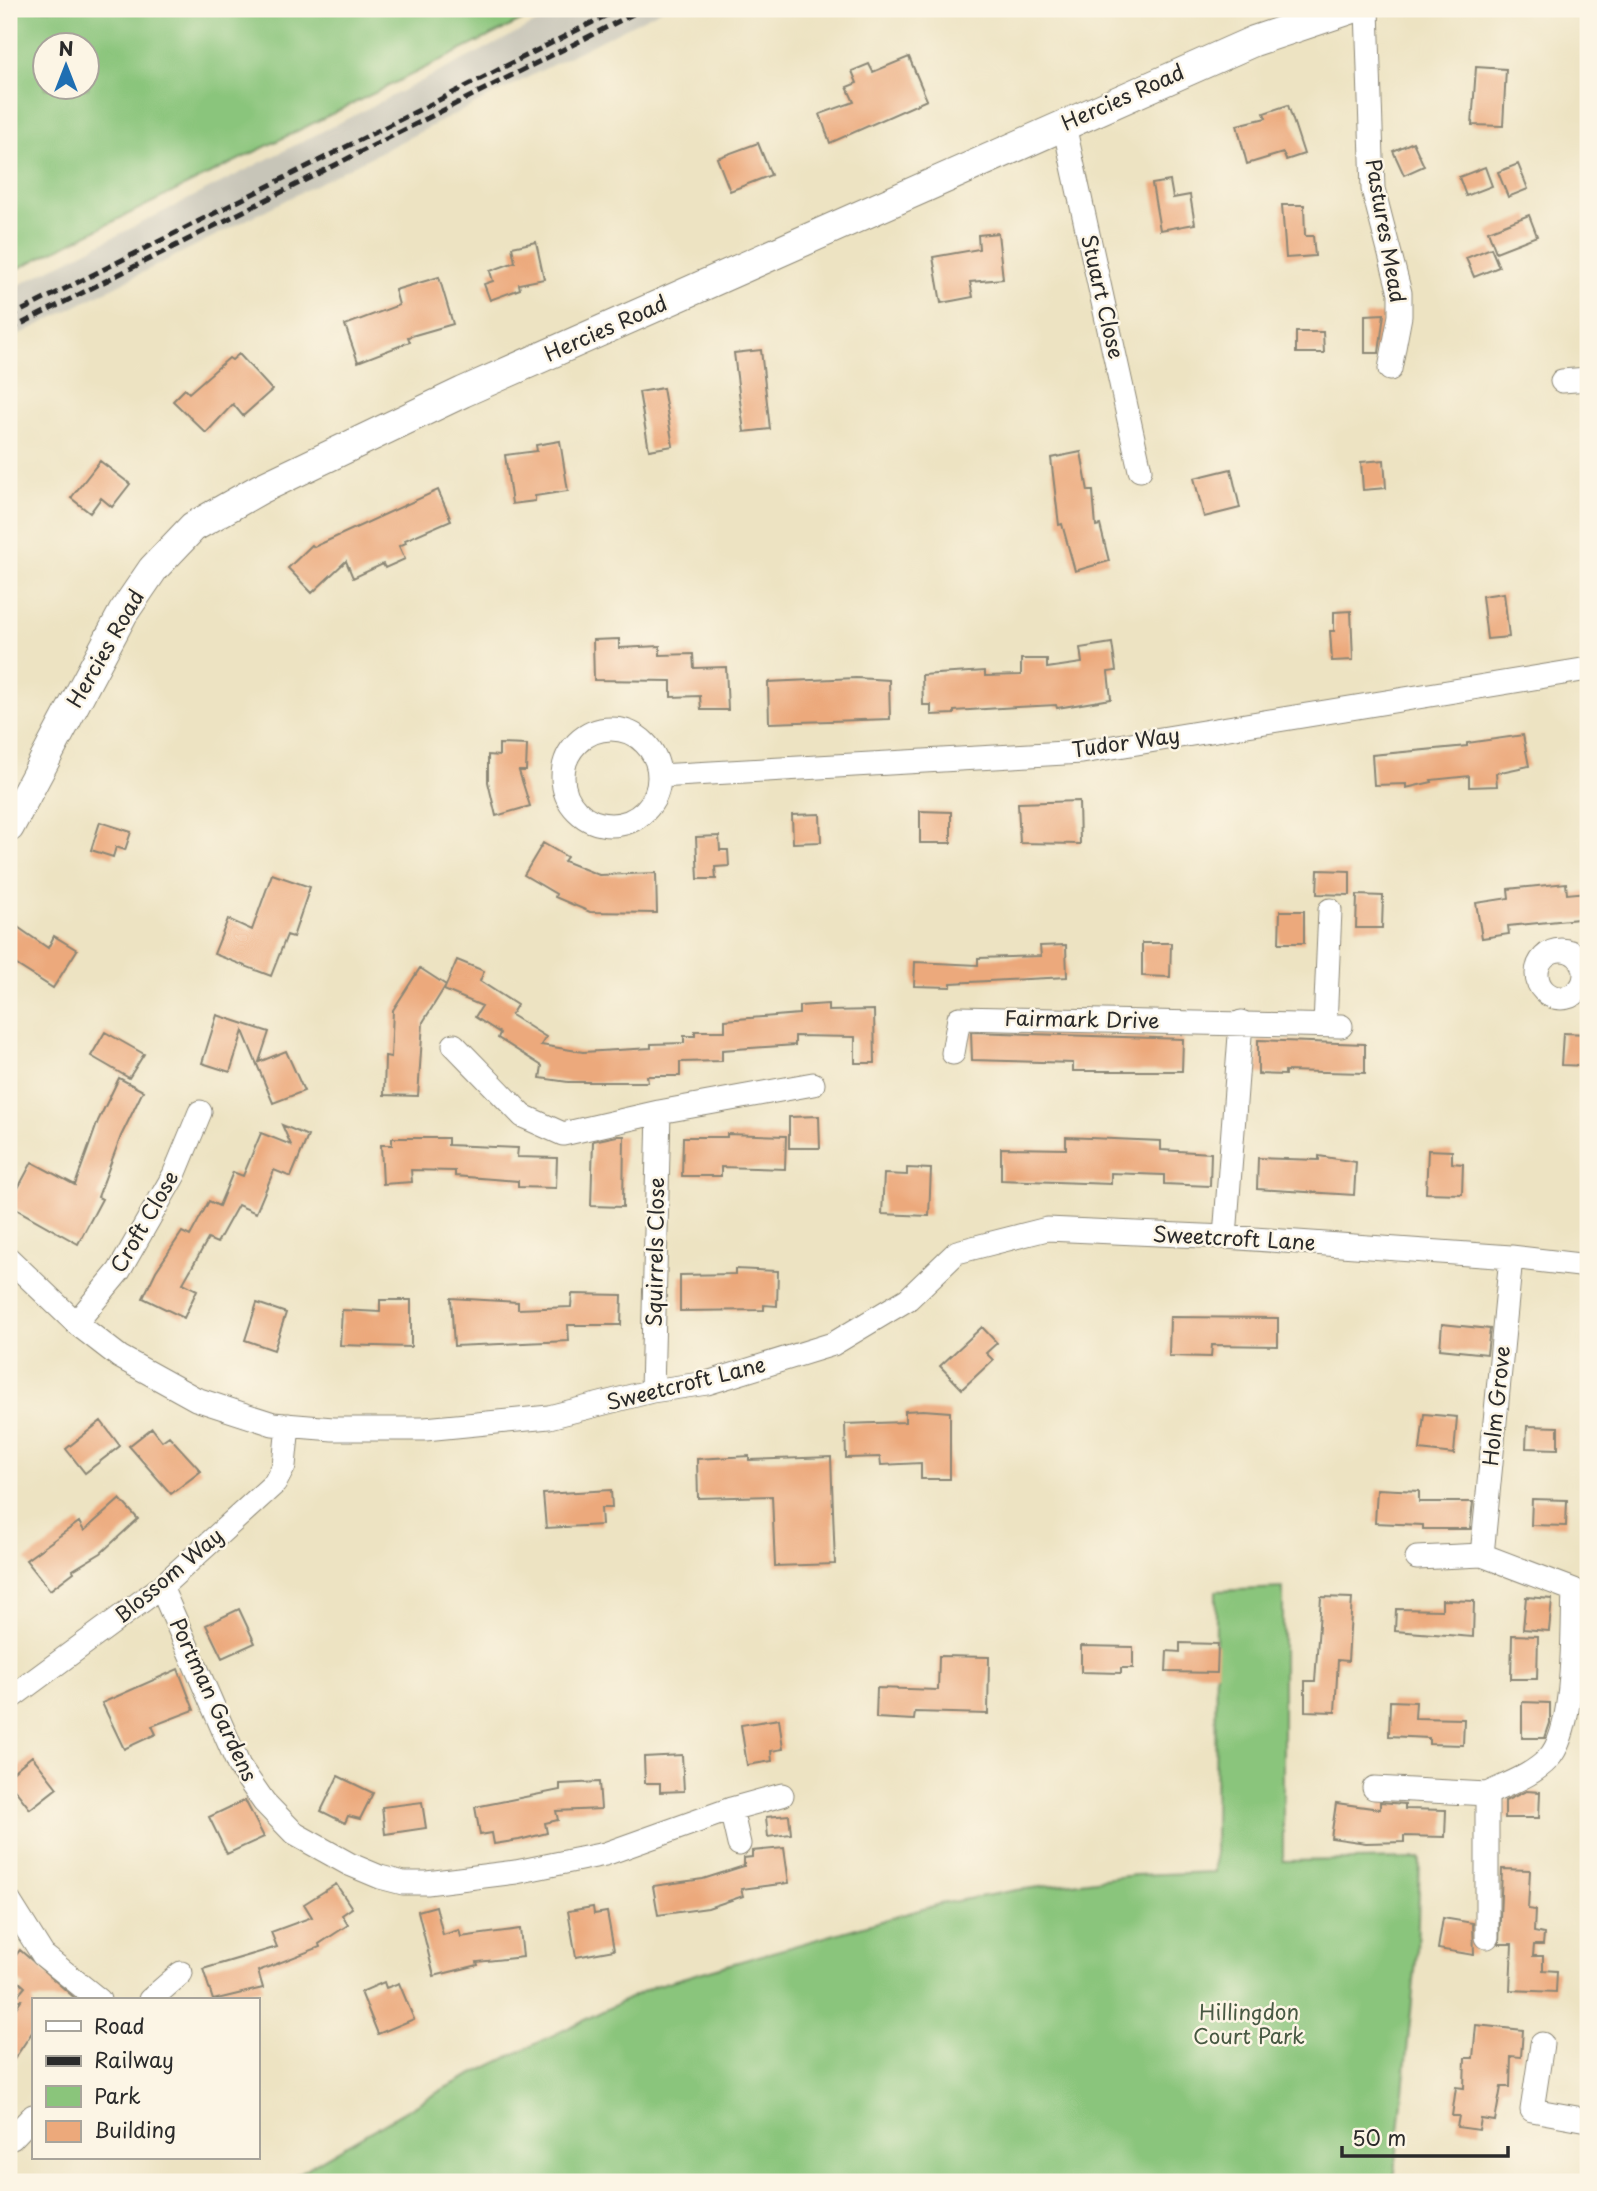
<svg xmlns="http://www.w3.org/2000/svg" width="1597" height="2191" viewBox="0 0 1597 2191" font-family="'Playpen Sans',sans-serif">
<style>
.industrial{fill:#c7c5b8}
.green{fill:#8ac57b;stroke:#5a7853;stroke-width:2;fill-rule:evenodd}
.building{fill:#eca97b}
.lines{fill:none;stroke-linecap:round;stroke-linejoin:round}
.minor-casing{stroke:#8c8776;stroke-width:25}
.tertiary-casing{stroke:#8c8776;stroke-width:32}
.minor{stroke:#fff;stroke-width:23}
.tertiary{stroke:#fff;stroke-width:30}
.rail{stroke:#2b2b2b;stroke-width:5;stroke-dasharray:10 5;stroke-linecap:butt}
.labels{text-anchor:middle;stroke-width:5;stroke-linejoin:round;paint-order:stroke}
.street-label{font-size:21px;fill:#2b2b2b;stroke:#fcf5e5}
.park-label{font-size:21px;fill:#485943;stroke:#fcf5e5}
</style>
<rect width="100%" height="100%" fill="#fcf5e5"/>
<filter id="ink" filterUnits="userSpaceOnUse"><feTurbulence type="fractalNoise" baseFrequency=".0143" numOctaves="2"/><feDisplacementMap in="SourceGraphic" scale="14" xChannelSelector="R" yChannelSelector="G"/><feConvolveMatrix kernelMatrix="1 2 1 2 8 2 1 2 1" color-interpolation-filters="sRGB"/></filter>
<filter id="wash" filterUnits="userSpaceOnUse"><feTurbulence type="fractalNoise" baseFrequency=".00686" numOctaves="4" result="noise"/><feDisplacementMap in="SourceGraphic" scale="28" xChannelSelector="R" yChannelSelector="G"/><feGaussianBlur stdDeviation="1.57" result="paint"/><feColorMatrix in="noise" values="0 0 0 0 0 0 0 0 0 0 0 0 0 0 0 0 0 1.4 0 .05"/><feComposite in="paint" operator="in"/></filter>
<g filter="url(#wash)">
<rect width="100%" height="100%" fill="#ede3c2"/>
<path class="industrial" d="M564,9H663L9,340V290Z"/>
<path class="green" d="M9,9H545L9,273ZM46,46H88V88H46Z
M1283,1588V1861L1420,1859L1417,1951L1394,2182H283L447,2087L654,1986L940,1904L1017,1890L1135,1875L1215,1872L1216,1591Z"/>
<g id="blocks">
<path class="building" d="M909,57L927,100L830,143L820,114L854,102L847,87L857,83L852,71L869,64L873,72Z
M1476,67L1506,69L1503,126L1472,125Z
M1288,105L1304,154L1286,160L1283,153L1247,164L1237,125L1266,118L1264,113Z
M1413,142L1424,166L1404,175L1393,151Z
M758,143L771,175L730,191L717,158Z
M1518,164L1528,189L1508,197L1498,172Z
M1485,167L1492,186L1466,196L1459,177Z
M1170,181L1173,198L1190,195L1195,224L1160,230L1152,184Z
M1282,205H1304L1305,236H1313L1315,256L1286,258Z
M1529,215L1537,236L1496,252L1488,231Z
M998,233L1003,279L970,282L973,297L941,303L933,257L979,249L978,235Z
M536,242L544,279L519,284L520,289L490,300L484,284L493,281L490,271L515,262L512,247Z
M1491,248L1499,267L1474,277L1466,258Z
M439,277L453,324L408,337L410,342L358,362L345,325L399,305L395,290Z
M1384,314L1379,353H1365V315Z
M1296,332H1323L1324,353H1296Z
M761,350L770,429L744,432L734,353Z
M239,354L272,390L243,416L233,404L206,433L173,401L185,389L189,393L229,358L232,360Z
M663,388L673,446L649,450L639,392Z
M560,441L568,491L535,496V501L512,504L505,455L537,451L536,445Z
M1081,452L1088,491H1093L1096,526L1100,525L1109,561L1075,571L1062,524L1059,525L1051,458Z
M1384,460L1386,488L1363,490L1361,462Z
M100,461L130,484L112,507L101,498L90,513L71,498Z
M1231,469L1240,508L1204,517L1194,478Z
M438,490L451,520L405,540L406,543L399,546L405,559L385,568L383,564L353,578L346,561L312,593L288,568L312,545L314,547Z
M1504,593L1509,637L1487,639L1482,596Z
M1351,611L1353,660L1332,661L1330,631H1334V612Z
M619,639V648L660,646V655L693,654L694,668L726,667L728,710H701L700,696L671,697V681L594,680L593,640Z
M1112,643L1116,671L1108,672L1111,699L1057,708L1056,705L1017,707L954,711V714L931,715V705H923L922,675L985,671V676L1021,675V659H1047V668L1082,663L1080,648Z
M856,678L889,680L890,719L769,723L768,682Z
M1523,735L1529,766L1496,773L1497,786L1469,787V776L1431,780L1432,782L1406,788V784L1374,785L1372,755L1467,746V743Z
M499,744L527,745L526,771H519L530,806L496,816L488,782V755L499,756Z
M1079,801L1080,844L1020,843L1018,803Z
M920,811L951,812V843H920Z
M820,814L821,842L793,843L792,815Z
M100,822L131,832L125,850L116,847L113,857L91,850Z
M719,836L720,850H728L729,866L715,867L716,879H698L696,837Z
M543,843L567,857L564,861L599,875L656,873L657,913L590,912L555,897L556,894L524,875Z
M1318,870L1350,871V895L1317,894Z
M272,874L310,887L293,937L287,935L271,976L214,954L228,919L252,930Z
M1566,883L1567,894L1588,892V918L1508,926L1509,934L1482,938L1476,903L1509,898L1508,889Z
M1357,895L1383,896L1382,928H1356Z
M1280,911H1304V943H1279Z
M9,921L48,948L54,936L77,950L53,988L9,960Z
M1142,943H1171L1170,977L1142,976Z
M1066,945L1067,977L951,983V987L914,986L915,962L978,965V958L1041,956L1040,946Z
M457,960L484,971L480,981L517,1005L511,1015L546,1037L541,1045L583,1052L651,1048V1044L684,1043V1036H695V1031H725V1020L799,1014V1006L828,1004V1011L874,1010L875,1063H855V1037L795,1036V1045L722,1050V1061L680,1062V1076H647L648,1082H568L540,1078L542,1066L498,1038L500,1033L475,1017L482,1006L444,990Z
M420,968L446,985L423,1022L418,1096L384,1095L385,1056L391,1057L393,1010Z
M217,1015L269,1032L259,1062L286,1051L304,1091L273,1103L243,1031L230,1072L202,1063Z
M105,1032L144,1054L129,1078L91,1056Z
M971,1032L1183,1039L1182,1071H1073V1063L972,1060Z
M1563,1033L1588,1034V1066L1561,1065Z
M1258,1040L1365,1044V1073L1285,1071V1075L1258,1074Z
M119,1078L143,1091L121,1136L98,1197L102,1199L78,1244L9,1205L32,1162L75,1185L98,1121Z
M819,1116L820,1148H789V1117Z
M282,1125L308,1136L291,1177L274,1170L256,1213L238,1205L217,1243L208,1239L183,1283L197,1290L184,1318L143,1298L156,1271L182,1232L190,1236L209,1201L219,1206L233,1172L243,1176L261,1133L291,1145Z
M727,1134L786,1136L785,1169L721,1167V1176H682L683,1137H727Z
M617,1136H624L623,1207L591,1206L593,1141Z
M1066,1137L1161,1141V1150L1211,1153L1210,1186L1164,1184V1175L1111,1173V1184L1001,1180V1148L1066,1149Z
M392,1138H448V1145L518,1148L517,1157L557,1158L556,1188L518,1187V1181L455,1176V1171L411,1170L412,1182L383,1184L381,1145H392Z
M1428,1150L1452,1151V1163L1463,1164L1462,1194L1426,1193Z
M1319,1156L1356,1162L1354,1195L1257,1189L1258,1158L1319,1160Z
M907,1168L931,1169L929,1216L882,1214L884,1174L907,1175Z
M735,1269L778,1271L777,1306L764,1305V1310L680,1311V1275L735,1274Z
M572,1294L622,1295L621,1325H568L569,1341L454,1346L451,1298L518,1302V1309L571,1307Z
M380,1300H411V1347L340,1345L342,1310L380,1312Z
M257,1303L286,1313L274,1350L245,1340Z
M1170,1317L1278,1318V1346L1212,1345L1211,1357L1169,1356Z
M1442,1324L1490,1329L1487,1354L1440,1349Z
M982,1327L997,1343L986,1353L993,1360L962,1389L940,1366Z
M923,1410L950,1412V1479H921V1463L881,1465L880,1457L846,1458L845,1424L905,1422V1411Z
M1424,1414L1457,1417L1454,1454L1420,1450Z
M101,1421L120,1446L85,1473L66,1449Z
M1527,1426L1558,1427V1449L1526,1448Z
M152,1428L162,1441L169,1436L201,1471L171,1494L129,1446Z
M749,1456V1460L831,1457L835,1564L775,1566L772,1496L698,1498L697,1459Z
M1377,1489L1419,1491V1502H1473L1470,1529H1423V1525L1375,1523Z
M611,1490L612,1508H601L602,1525L546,1528L543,1494Z
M120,1499L138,1519L101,1553L73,1570L74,1572L50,1590L26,1560L79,1522L84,1531Z
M1532,1499L1567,1500L1566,1526L1531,1525Z
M1321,1597L1352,1598L1348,1661L1338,1660L1335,1712L1305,1711V1681H1315Z
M1526,1597L1552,1599L1549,1631L1523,1629Z
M1442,1600L1474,1601L1473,1637L1395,1631L1396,1609L1442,1610Z
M239,1609L255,1643L222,1658L206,1625Z
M1512,1635L1538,1636L1537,1679H1511Z
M1180,1643L1218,1644L1217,1673L1166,1672L1167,1651L1180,1652Z
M1081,1646L1133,1647V1668H1121V1673L1081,1672Z
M939,1656L989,1657L988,1714L915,1712L914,1720L876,1718L877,1688L938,1690Z
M178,1669L194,1710L152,1726L156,1734L124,1749L102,1703Z
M1390,1701L1416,1702L1415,1718L1464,1719L1463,1745L1429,1744V1738L1389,1736Z
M1522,1702L1550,1703V1723L1545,1738H1522Z
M779,1719L783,1749L771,1751L772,1761L747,1765L741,1725Z
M682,1755L684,1791L660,1792V1783H645L644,1757Z
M32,1756L57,1788L30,1809L9,1782V1775Z
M338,1776L373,1793L360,1819L348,1816L345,1823L321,1811Z
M599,1782L601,1809L556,1811L558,1820L545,1823L547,1833L519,1840L494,1844L492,1833L480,1835L475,1807L560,1790V1784Z
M1526,1791L1540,1792L1539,1818H1505V1801Z
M245,1800L264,1837L227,1854L209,1817Z
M422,1802L426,1828L385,1834L382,1807Z
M1380,1802L1405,1804V1809L1446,1810L1445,1837L1404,1836V1842L1366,1843L1331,1838L1336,1803L1380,1809Z
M789,1815L791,1834L768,1837L766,1817Z
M784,1848L789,1883L741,1889L743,1896L708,1908L658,1915L653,1886L703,1879L744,1866V1858L752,1857V1851Z
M1502,1869L1530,1870L1528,1909L1535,1910L1534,1932L1544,1934L1543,1945H1534L1533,1956H1543V1970L1557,1971L1556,1992L1510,1990L1512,1944H1499Z
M336,1884L352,1908L342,1915L348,1925L319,1944L320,1947L258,1971L263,1988L213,2000L203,1969L277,1947L271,1932L312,1917L304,1904Z
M436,1906L443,1935L459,1930L461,1937L520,1929L523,1957L477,1962L478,1965L434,1976L418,1911Z
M593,1907L594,1914L607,1912L614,1950L576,1957L568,1911Z
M1443,1918L1473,1923L1474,1955L1438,1949Z
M20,1950L77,2000H33V2031L9,2067V2018L21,2000H14L25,1987L9,1973V1963Z
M384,1982L386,1988L399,1983L414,2019L378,2034L361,1992Z
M1476,2025L1523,2030L1521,2057L1511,2056L1510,2087H1501L1495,2121L1481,2119L1479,2130L1457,2127L1459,2116H1452L1456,2087L1464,2088L1465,2058H1473Z"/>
</g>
</g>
<g filter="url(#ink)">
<use href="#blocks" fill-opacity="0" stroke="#8c8776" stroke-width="2"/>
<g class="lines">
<defs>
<path id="minor" d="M1367,9L1373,189L1400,293V316L1390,369
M1064,125L1140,470
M1562,381L1588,379
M563 777a48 48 0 1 1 96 0a48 48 0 1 1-96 0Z
M659,776L1082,752L1588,669
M1537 974a24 24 0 1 1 48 0a24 24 0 1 1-48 0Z
M1325,1025L1330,910
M454,1045L523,1116L563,1134L659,1112L813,1084
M953,1053L959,1018L1341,1026
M1225,1237L1241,1022
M9,1259L76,1323L120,1357L196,1399L273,1424L333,1429H425L549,1417L652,1391L707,1383L833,1344L908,1299L957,1252L1047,1229L1225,1237L1511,1257L1588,1266
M76,1323L119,1271L174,1175L200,1112
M652,1391L659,1112
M1417,1558L1482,1555
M161,1587L239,1766L264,1802L295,1834L349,1864L380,1877L403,1883H427L516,1872L605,1854L731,1809L782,1795
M9,1699L161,1587L275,1483L284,1466L288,1425
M1374,1788L1487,1794
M731,1809L739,1844
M9,1901L43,1955L99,2000
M1487,1937V1794C1507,1784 1532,1776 1548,1759C1576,1730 1572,1631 1574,1590L1482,1555L1511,1257
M150,2000L181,1973
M1542,2044L1532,2110L1588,2120
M12,2138L33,2116"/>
<path id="tertiary" d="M9,827L123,613L153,569L193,527L260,489L463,392L1254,41L1350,9"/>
</defs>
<use href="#minor" class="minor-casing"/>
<use href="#tertiary" class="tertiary-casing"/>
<use href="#minor" class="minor"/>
<use href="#tertiary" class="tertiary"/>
<path class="rail" d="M9,317L619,9
M9,330L643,9"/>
</g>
</g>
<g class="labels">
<g class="street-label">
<text transform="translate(1123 98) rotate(-24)" y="7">Hercies Road</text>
<text transform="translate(1385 231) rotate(80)" y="7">Pastures Mead</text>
<text transform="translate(1102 297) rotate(77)" y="7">Stuart Close</text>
<text transform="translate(606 329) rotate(-24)" y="7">Hercies Road</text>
<text transform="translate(106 649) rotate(-60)" y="7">Hercies Road</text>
<text transform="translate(1126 743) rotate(-8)" y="7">Tudor Way</text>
<text transform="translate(1082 1020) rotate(1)" y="7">Fairmark Drive</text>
<text transform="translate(145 1222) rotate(-60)" y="7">Croft Close</text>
<text transform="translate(1234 1239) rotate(3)" y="7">Sweetcroft Lane</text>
<text transform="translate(656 1252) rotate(-89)" y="7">Squirrels Close</text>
<text transform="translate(686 1384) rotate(-14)" y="7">Sweetcroft Lane</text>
<text transform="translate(1497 1406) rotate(-84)" y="7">Holm Grove</text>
<text transform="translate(169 1576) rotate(-40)" y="7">Blossom Way</text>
<text transform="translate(213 1700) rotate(65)" y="7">Portman Gardens</text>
</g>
<g class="park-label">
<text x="1249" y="2020">Hillingdon<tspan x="1249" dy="24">Court Park</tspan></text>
</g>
</g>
<rect width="1597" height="2191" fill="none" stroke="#fcf5e5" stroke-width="35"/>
<rect x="32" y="1998" width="228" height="161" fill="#fcf5e5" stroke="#a8a49b" stroke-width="2"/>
<rect x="46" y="2021" width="35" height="10" fill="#ffffff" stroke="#a8a49b" stroke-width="2"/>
<text x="94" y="2034" font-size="21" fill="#2b2b2b">Road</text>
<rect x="46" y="2056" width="35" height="10" fill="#2b2b2b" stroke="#a8a49b" stroke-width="2"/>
<text x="94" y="2068" font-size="21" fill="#2b2b2b">Railway</text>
<rect x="46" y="2086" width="35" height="21" fill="#8ac57b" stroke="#a8a49b" stroke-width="2"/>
<text x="94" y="2104" font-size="21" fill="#2b2b2b">Park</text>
<rect x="46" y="2121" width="35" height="21" fill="#eca97b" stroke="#a8a49b" stroke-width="2"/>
<text x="94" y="2138" font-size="21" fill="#2b2b2b">Building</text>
<g transform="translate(66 66)"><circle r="33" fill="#fcf5e5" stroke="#a8a49b" stroke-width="2"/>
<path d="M0-5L12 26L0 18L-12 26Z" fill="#1f6fb2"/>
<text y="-10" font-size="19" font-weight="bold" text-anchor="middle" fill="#2b2b2b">N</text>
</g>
<path d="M1342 2146v10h166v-10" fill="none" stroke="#2b2b2b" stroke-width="3.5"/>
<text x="1352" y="2146" font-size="21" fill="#2b2b2b" stroke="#fcf5e5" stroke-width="5" paint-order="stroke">50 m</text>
</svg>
